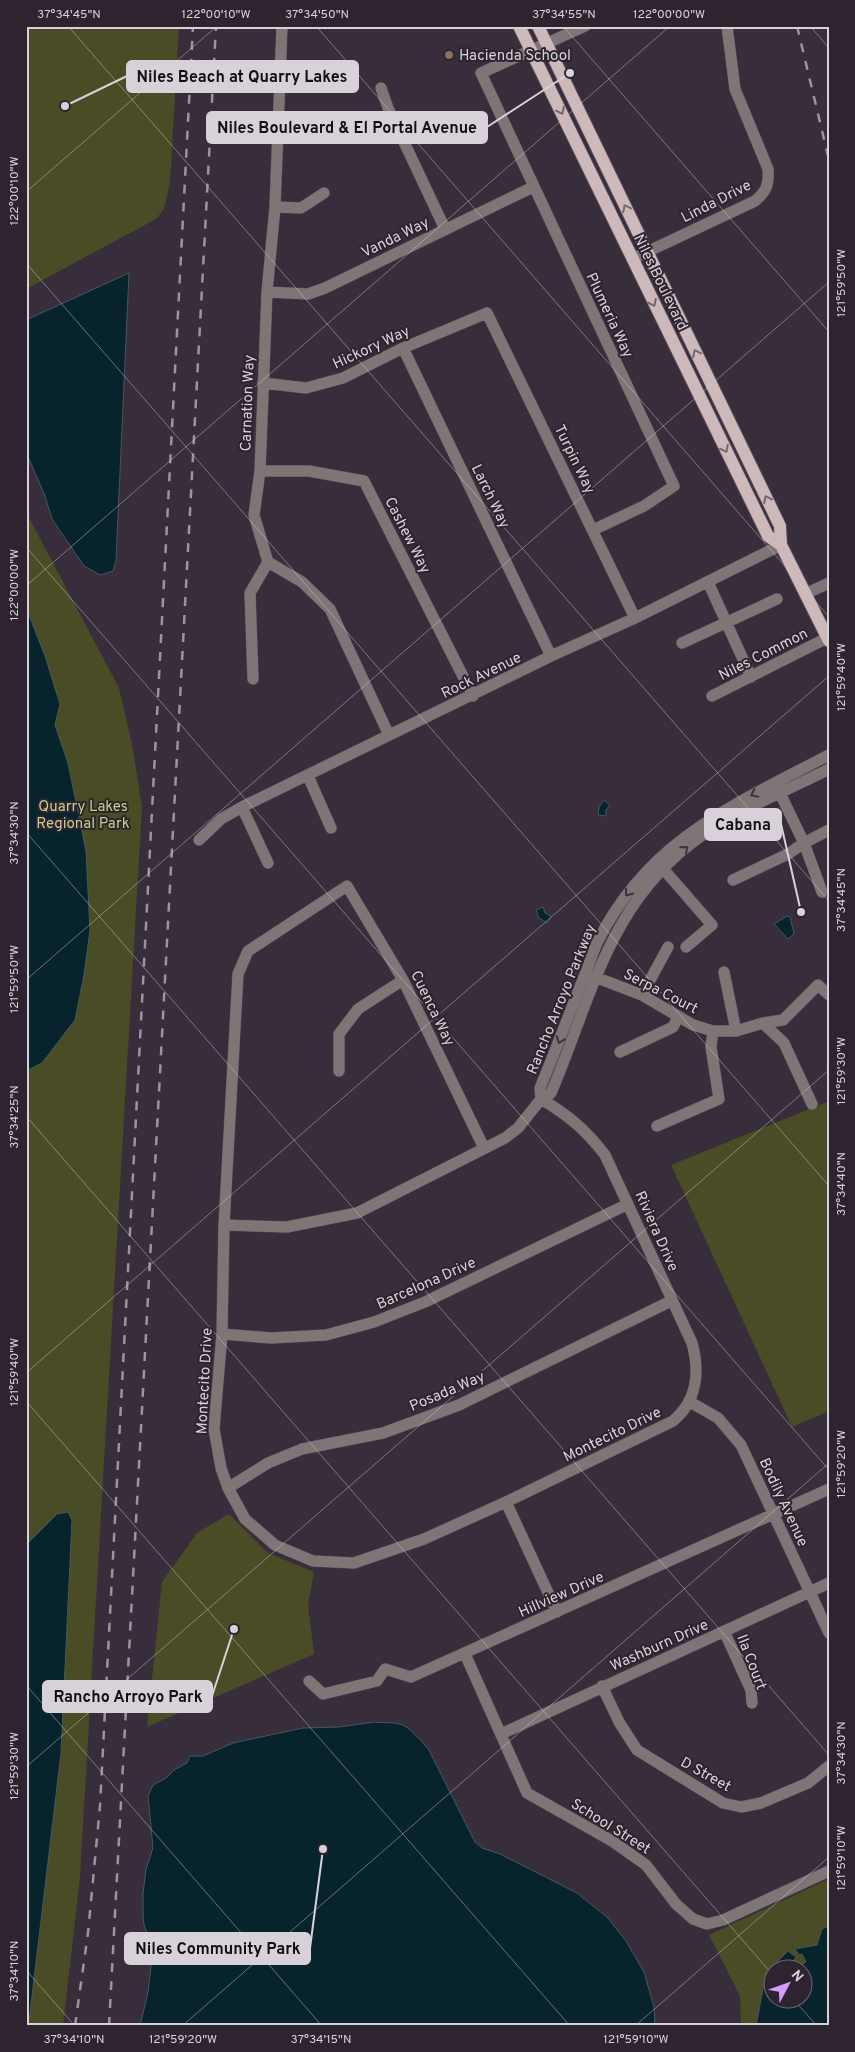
<svg xmlns="http://www.w3.org/2000/svg" width="855" height="2052" viewBox="0 0 855 2052" font-family="Overpass,sans-serif">
<style>
.green{fill:#4a4c25;fill-rule:evenodd}
.water{fill:#07242c;stroke:#465860;fill-rule:evenodd}
.lines{fill:none;stroke-linecap:round;stroke-linejoin:round}
.minor-casing{stroke:#544b58;stroke-width:12}
.major-casing{stroke:#544b58;stroke-width:14}
.minor{stroke:#7f7576;stroke-width:11}
.major{stroke:#cdb9ba;stroke-width:12}
.rail{stroke:#9c949f;stroke-width:2.5;stroke-dasharray:9 9;stroke-linecap:butt}
.oneway{stroke:#75676e}
.oneway2{stroke:#3d343e}
.ticks{fill:none;stroke:#d8d1da;stroke-width:1;stroke-opacity:0.45}
.education-dot{fill:#8d6e63;stroke:#2d2430;stroke-width:2}
.labels{text-anchor:middle;stroke-width:4;stroke-linejoin:round;paint-order:stroke}
.poi-label{font-size:15px;fill:#d8d1da;stroke:#2d2430;text-anchor:start}
.street-label{font-size:15px;fill:#d8d1da;stroke:#2d2430}
.park-label{font-size:15px;fill:#c8cd86;stroke:#2d2430}
.leader{fill:none;stroke:#d8d1da;stroke-width:2}
.callout-dot{fill:#d8d1da;stroke:#2d2430;stroke-width:2}
.callout{fill:#d8d1da;stroke:#d8d1da;stroke-width:2}
.callout-label{font-size:16px;text-anchor:middle;font-weight:bold;fill:#111}
.neatline{fill:none;stroke:#d8d1da;stroke-width:2}
.ticks-label{font-size:12px;text-anchor:middle;fill:#d8d1da}
</style>
<rect width="100%" height="100%" fill="#372d3b"/>
<path class="green" d="M26,26H179L170,182L164,209L156,219L26,289Z
M26,512L119,688L132,744L142,807L80,1877L63,2026H26Z
M829,1101V1411L792,1427L671,1165Z
M229,1514L268,1553L314,1572L308,1604L314,1654L147,1727L162,1582L197,1533Z
M829,1879V2026H741L740,1996L709,1935ZM772,1970H802V2000H772Z"/>
<path class="water" d="M129,273L116,561L113,571L100,575L84,566L52,519L45,496L26,452V320Z
M26,607L45,656L60,704L55,725L68,763L86,851L90,930L84,975L75,1020L42,1063L26,1071Z
M604,800L610,805L606,810V816L598,815L599,807Z
M543,907L545,913L551,916L547,923L539,918L536,910Z
M787,916L790,917L794,934L788,939L774,924Z
M68,1512L72,1520L61,1753L29,2021L28,2026H26V1545L57,1514Z
M375,1722C384,1723 394,1722 403,1725C410,1728 424,1744 429,1750L475,1842L482,1848L500,1854L577,1893L607,1917L626,1941L644,1972L654,2007L655,2026H140L148,1992L153,1949L144,1925L143,1916V1894L146,1869L153,1848L148,1796L153,1785L166,1778L174,1770L187,1763L190,1756H203L233,1743L303,1728L339,1727Z
M829,1926V2026H756L766,1973L788,1951L796,1957L794,1960L797,1967L806,1962L802,1954L799,1955L795,1949L817,1945L822,1929ZM772,1970H802V2000H772Z"/>
<g class="lines">
<defs>
<path id="minor" d="M282,26L275,207L267,292L260,471L254,515L268,562L302,582L330,609L389,735
M585,26L481,73L674,486L644,506L593,530
M381,88L388,108L445,229
M275,207L301,208L324,193
M632,259L755,201C767,191 769,184 768,169L735,89L727,26
M267,292L308,294L325,288L533,187
M403,348L551,656
M263,383L306,388L343,378L403,348L487,313L635,618
M260,471H309L364,481L473,696
M708,582L751,677
M805,594L829,583
M682,643L777,599
M253,679L250,593L268,562
M712,696L827,638
M308,776L331,828
M777,787L804,843L822,892
M242,807L268,863
M199,840L221,819L242,807L551,656L635,618L781,545
M659,864L712,925L686,947
M733,880L788,854L804,843L829,830
M724,972L736,1031
M595,977L642,995L693,1025L713,1031H736L763,1023L783,1020L818,985L829,995
M642,995L668,947
M763,1023L784,1043L812,1104
M620,1052L673,1027L678,1017
M339,1071V1034L358,1009L403,980
M541,1099L540,1088C556,1050 570,1011 586,972C590,962 593,951 598,941C648,840 735,804 829,755
M657,1126L719,1099L711,1047L713,1031
M484,1148L403,980L347,886L248,951L238,974L224,1225L222,1334L214,1429L221,1468L228,1488L245,1519L275,1545L313,1561L354,1563L424,1539L506,1502L673,1421C697,1401 700,1372 692,1343L605,1155C586,1130 568,1115 541,1099
M224,1225L287,1227L357,1213L505,1138L518,1128L541,1099L551,1093C593,994 609,899 704,834C742,808 788,790 829,769
M222,1334L271,1338L326,1335L374,1322L425,1302L628,1204
M690,1402L718,1418L741,1445L829,1633
M228,1488L268,1463L302,1449L383,1433L459,1405L671,1301
M506,1502L557,1612
M724,1631L751,1690L752,1703
M465,1654L527,1793L612,1841L646,1865L676,1904L693,1919L707,1924L723,1920L829,1871
M309,1681L323,1694L377,1681L385,1669L411,1677L829,1489
M602,1686L619,1722L637,1750L723,1803L741,1807L761,1803L808,1783L829,1766
M501,1734L829,1583"/>
<path id="major" d="M519,26L768,536L781,545
M538,26L780,526L781,545L829,641"/>
</defs>
<use href="#minor" class="minor-casing"/>
<use href="#major" class="major-casing"/>
<use href="#minor" class="minor"/>
<use href="#major" class="major"/>
<path class="rail" d="M797,26L829,160
M75,2026L88,1933L100,1806L193,26
M109,2026L216,26"/>
</g>
<defs><path id="oneway-chevron" d="M-2-3.5L2.5 0L-2 3.5" fill="none" stroke-width="1.6" stroke-linecap="round" stroke-linejoin="round" transform="scale(1.25)"/></defs>
<g class="oneway">
<use href="#oneway-chevron" transform="translate(561 111) rotate(64)"/>
<use href="#oneway-chevron" transform="translate(626 208) rotate(-116)"/>
<use href="#oneway-chevron" transform="translate(653 303) rotate(64)"/>
<use href="#oneway-chevron" transform="translate(696 353) rotate(-116)"/>
<use href="#oneway-chevron" transform="translate(725 449) rotate(64)"/>
<use href="#oneway-chevron" transform="translate(767 499) rotate(-116)"/>
</g>
<g class="oneway2">
<use href="#oneway-chevron" transform="translate(754 794) rotate(154)"/>
<use href="#oneway-chevron" transform="translate(685 849) rotate(-40)"/>
<use href="#oneway-chevron" transform="translate(628 893) rotate(126)"/>
<use href="#oneway-chevron" transform="translate(560 1040) rotate(110)"/>
</g>
<path class="ticks" d="M68,26L829,901M316,26L829,617M563,26L829,332M810,26L829,48M26,192L217,26M26,263L829,1186M26,547L829,1470M26,586L670,26M26,832L829,1755M26,980L829,282M26,1116L772,1974M26,1373L829,676M26,1401L570,2026M26,1685L322,2026M26,1767L829,1070M26,1970L75,2026M794,2000L817,2026M182,2026L829,1463M635,2026L829,1857"/>
<circle class="education-dot" cx="449" cy="55" r="5"/>
<g class="labels">
<g class="poi-label">
<text x="459" y="60">Hacienda School</text>
</g>
<g class="street-label">
<text transform="translate(716 201) rotate(-27)" y="5">Linda Drive</text>
<text transform="translate(395 237) rotate(-26)" y="5">Vanda Way</text>
<text transform="translate(661 282) rotate(64)" y="5">Niles Boulevard</text>
<text transform="translate(610 315) rotate(65)" y="5">Plumeria Way</text>
<text transform="translate(371 347) rotate(-25)" y="5">Hickory Way</text>
<text transform="translate(247 403) rotate(-88)" y="5">Carnation Way</text>
<text transform="translate(575 459) rotate(64)" y="5">Turpin Way</text>
<text transform="translate(491 496) rotate(64)" y="5">Larch Way</text>
<text transform="translate(408 535) rotate(63)" y="5">Cashew Way</text>
<text transform="translate(763 654) rotate(-27)" y="5">Niles Common</text>
<text transform="translate(481 675) rotate(-26)" y="5">Rock Avenue</text>
<text transform="translate(661 991) rotate(27)" y="5">Serpa Court</text>
<text transform="translate(561 999) rotate(-68)" y="5">Rancho Arroyo Parkway</text>
<text transform="translate(433 1008) rotate(64)" y="5">Cuenca Way</text>
<text transform="translate(657 1231) rotate(66)" y="5">Riviera Drive</text>
<text transform="translate(426 1283) rotate(-24)" y="5">Barcelona Drive</text>
<text transform="translate(204 1381) rotate(-87)" y="5">Montecito Drive</text>
<text transform="translate(447 1391) rotate(-23)" y="5">Posada Way</text>
<text transform="translate(612 1434) rotate(-26)" y="5">Montecito Drive</text>
<text transform="translate(784 1502) rotate(65)" y="5">Bodily Avenue</text>
<text transform="translate(561 1594) rotate(-24)" y="5">Hillview Drive</text>
<text transform="translate(659 1645) rotate(-24)" y="5">Washburn Drive</text>
<text transform="translate(752 1662) rotate(69)" y="5">Ila Court</text>
<text transform="translate(706 1774) rotate(29)" y="5">D Street</text>
<text transform="translate(611 1826) rotate(32)" y="5">School Street</text>
</g>
<g class="park-label">
<text x="83" y="811">Quarry Lakes<tspan x="83" dy="17">Regional Park</tspan></text>
</g>
</g>
<path class="leader" d="M65 106L127 76M570 73L487 127M801 912L781 824M234 1629L212 1696M323 1849L310 1948"/>
<g class="callout-dot">
<circle cx="65" cy="106" r="5"/>
<circle cx="570" cy="73" r="5"/>
<circle cx="801" cy="912" r="5"/>
<circle cx="234" cy="1629" r="5"/>
<circle cx="323" cy="1849" r="5"/>
</g>
<g class="callout">
<rect x="127" y="61" width="231" height="31" rx="5"/>
<rect x="207" y="112" width="280" height="31" rx="5"/>
<rect x="705" y="809" width="76" height="31" rx="5"/>
<rect x="43" y="1681" width="169" height="31" rx="5"/>
<rect x="125" y="1933" width="185" height="31" rx="5"/>
</g>
<g class="callout-label">
<text x="242" y="82">Niles Beach at Quarry Lakes</text>
<text x="347" y="133">Niles Boulevard &amp; El Portal Avenue</text>
<text x="743" y="830">Cabana</text>
<text x="128" y="1702">Rancho Arroyo Park</text>
<text x="218" y="1954">Niles Community Park</text>
</g>
<rect width="855" height="2052" fill="none" stroke="#2d2430" stroke-width="55"/>
<g transform="translate(788 1984) rotate(49)"><circle r="24" fill="#2d2430" stroke="#716974"/>
<path d="M0-4L9 19L0 12L-9 19Z" fill="#d29dfd"/>
<text y="-8" font-size="14" font-weight="bold" text-anchor="middle" fill="#d8d1da">N</text>
</g>
<rect x="28" y="28" width="800" height="1996" class="neatline"/>
<g class="ticks-label">
<text x="69" y="18">37°34'45"N</text>
<text x="216" y="18">122°00'10"W</text>
<text x="317" y="18">37°34'50"N</text>
<text x="564" y="18">37°34'55"N</text>
<text x="669" y="18">122°00'00"W</text>
<text transform="translate(14 191) rotate(-90)" y="4">122°00'10"W</text>
<text transform="translate(841 283) rotate(-90)" y="4">121°59'50"W</text>
<text transform="translate(14 585) rotate(-90)" y="4">122°00'00"W</text>
<text transform="translate(841 677) rotate(-90)" y="4">121°59'40"W</text>
<text transform="translate(14 833) rotate(-90)" y="4">37°34'30"N</text>
<text transform="translate(841 900) rotate(-90)" y="4">37°34'45"N</text>
<text transform="translate(14 979) rotate(-90)" y="4">121°59'50"W</text>
<text transform="translate(841 1071) rotate(-90)" y="4">121°59'30"W</text>
<text transform="translate(14 1117) rotate(-90)" y="4">37°34'25"N</text>
<text transform="translate(841 1184) rotate(-90)" y="4">37°34'40"N</text>
<text transform="translate(14 1372) rotate(-90)" y="4">121°59'40"W</text>
<text transform="translate(841 1464) rotate(-90)" y="4">121°59'20"W</text>
<text transform="translate(841 1753) rotate(-90)" y="4">37°34'30"N</text>
<text transform="translate(14 1766) rotate(-90)" y="4">121°59'30"W</text>
<text transform="translate(841 1858) rotate(-90)" y="4">121°59'10"W</text>
<text transform="translate(14 1971) rotate(-90)" y="4">37°34'10"N</text>
<text x="74" y="2043">37°34'10"N</text>
<text x="183" y="2043">121°59'20"W</text>
<text x="321" y="2043">37°34'15"N</text>
<text x="636" y="2043">121°59'10"W</text>
</g>
</svg>
